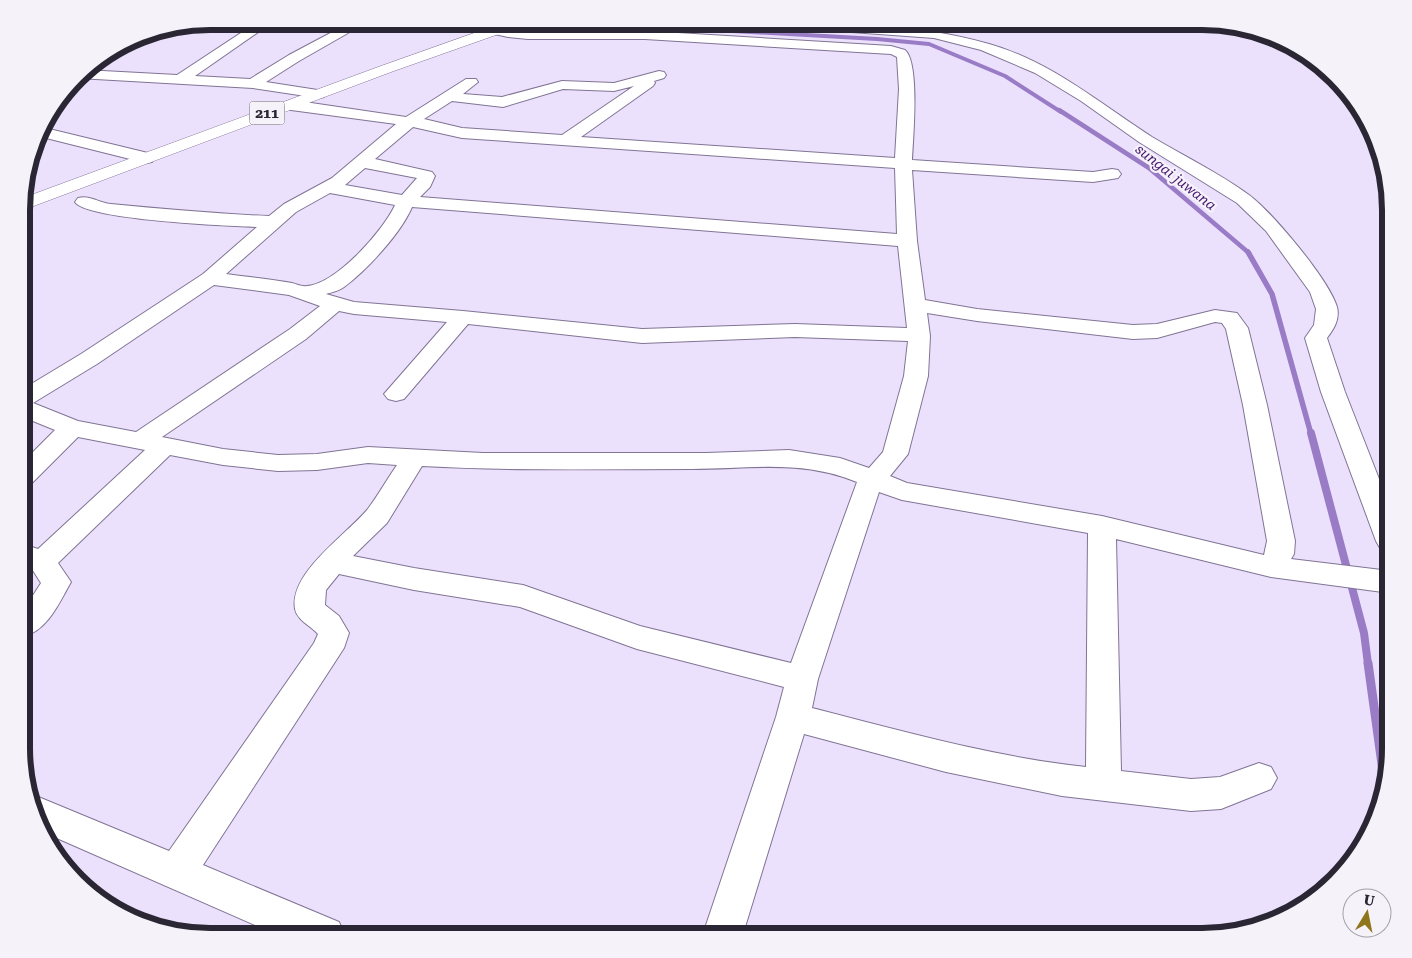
<svg xmlns="http://www.w3.org/2000/svg" width="1412" height="958" viewBox="0 0 1412 958" font-family="'Roboto Serif',serif">
<style>
.lines{fill:none;stroke-linecap:round;stroke-linejoin:round}
.stream-far4{stroke:#9a7bc6;stroke-width:4}
.stream-far3{stroke:#9a7bc6;stroke-width:4.5}
.stream-far2{stroke:#9a7bc6;stroke-width:5.5}
.stream-far1{stroke:#9a7bc6;stroke-width:8}
.stream{stroke:#9a7bc6;stroke-width:9}
.minor-casing{stroke:#817494;stroke-width:2}
.major-casing{stroke:#817494;stroke-width:1}
.minor{fill:#fff;fill-rule:evenodd}
.major{fill:#fff;fill-rule:evenodd}
.labels{text-anchor:middle;stroke-width:4.5;stroke-linejoin:round;paint-order:stroke}
.shield{fill:#f5f2f9;stroke:#68636e;stroke-width:1}
.shield-label{font-size:14px;font-weight:bold;fill:#2b2633}
.far-water-label{font-size:14px;font-style:italic;fill:#44156f;stroke:#f5f2f9}
.rim{fill:none;stroke:#2b2633;stroke-width:6}
</style>
<rect width="100%" height="100%" fill="#ebe1fd"/>
<g class="lines">
<path class="stream-far4" d="M554,21L877,39L929,44L1005,76L1061,112"/>
<path class="stream-far3" d="M1059,110L1149,168L1249,253"/>
<path class="stream-far2" d="M1248,252L1272,294L1311,434"/>
<path class="stream-far1" d="M1311,433L1364,633L1368,664"/>
<path class="stream" d="M1368,663L1385,786"/>
<defs>
<path id="minor" d="M259,21H274L195,76L250,79L289,55L353,21H369L299,61L266,82L324,91L326,94L324,97L319,98L253,88L78,78L84,70L177,75Z
M447,21H472L528,31H645L891,46L905,50C920,63 913,138 912,160L1093,172L1112,169L1118,170L1121,174L1118,178L1093,182L912,170L917,241L925,300L977,309L1133,325L1157,324L1215,310L1237,313L1248,328L1267,405L1295,541L1294,554L1291,559L1390,571V593L1271,577L1116,539L1121,771L1191,779L1220,777L1259,763L1271,767L1277,778L1271,789L1221,809L1191,811L1062,796L946,772L804,734L742,937H702L776,717L784,687L637,649L520,607L414,590L339,574L326,590L325,605L339,616L349,633L344,648L203,865L339,922L345,936H280L43,832L31,797L36,796L169,851L314,643L318,634C311,626 297,620 295,609C289,573 346,535 367,510C378,496 387,479 397,465L368,463L317,470L278,471L223,465L170,455L58,563L71,582C59,603 48,630 23,637V606L32,597L41,583L32,569L23,565V544L38,549L145,450L78,437L32,483L23,486V462L55,430L23,417V389L81,354L203,274L257,227C229,226 87,220 75,202L78,198C90,195 99,203 111,204C164,209 217,214 269,216L284,204L332,178L396,124L291,110L286,108L283,105L286,102L291,100L406,117L466,79H476L478,82L463,94L502,97L562,81L614,83L659,71L664,72L666,75L664,78L654,81L655,83L653,86L581,137L895,158L899,89L897,57L891,54L645,39H528L508,37L449,24ZM634,86L562,135L462,128L424,119L452,101L503,107L563,89L614,91ZM413,127L462,138L895,168L897,234L420,197L430,187L435,176L432,172L375,159ZM365,168L417,178L402,195L345,185ZM330,193L395,205C384,230 336,284 307,286C302,287 296,284 292,283C270,279 248,277 226,274L296,212ZM412,207L898,246L907,328L795,324L642,329L463,311L354,302L326,294C332,292 339,291 344,287C367,270 401,233 412,207ZM214,285L289,295L320,306L290,329L136,432L78,421L33,403L97,364ZM339,311L354,314L447,322L384,394L388,399L396,401L404,399L468,324L642,343L795,337L908,341L904,376L883,452L869,468L840,458L789,450L706,453H483L368,447L317,454L278,455L223,449L162,437L306,339ZM927,313L977,321L1133,339L1157,338L1215,322L1222,323L1226,329L1243,405L1267,541L1264,555L1102,516L907,483L890,476L908,454L928,376L930,336ZM422,466C512,471 602,469 692,469C751,469 800,459 857,482L791,663L640,626L523,585L414,568L353,556L387,523ZM879,492L902,500L1088,533L1086,767C993,757 902,731 812,708L818,679Z
M749,21C829,21 912,22 989,44C1050,61 1099,103 1152,137C1184,156 1219,173 1249,195C1273,213 1329,280 1337,307C1340,319 1334,329 1327,338L1345,392L1390,507V551L1380,548L1376,541L1321,392L1305,338L1314,325L1316,309L1310,292L1266,231L1237,203L1139,142L1081,101L1035,73L981,50L934,38L755,25Z
M41,127L152,154L154,158L152,162L146,163L38,136Z"/>
<path id="major" d="M508,21H528L527,24L391,72L23,210V198L381,66Z"/>
</defs>
<use href="#minor" class="minor-casing"/>
<use href="#major" class="major-casing"/>
<use href="#minor" class="minor"/>
<use href="#major" class="major"/>
</g>
<g class="labels">
<rect class="shield" x="249.5" y="101.5" width="35" height="23" rx="4"/>
<g class="shield-label">
<text x="267" y="118">211</text>
</g>
<g class="far-water-label">
<text transform="translate(1176 177) rotate(38)" y="5">sungai juwana</text>
</g>
</g>
<path d="M0 0H1412V958H0ZM210 30H1202A180 180 0 0 1 1382 210V748A180 180 0 0 1 1202 928H210A180 180 0 0 1 30 748V210A180 180 0 0 1 210 30Z" fill="#f5f2f9" fill-rule="evenodd"/>
<path class="rim" d="M210 30H1202A180 180 0 0 1 1382 210V748A180 180 0 0 1 1202 928H210A180 180 0 0 1 30 748V210A180 180 0 0 1 210 30Z"/>
<g transform="translate(1367 913) rotate(10)"><circle r="24" fill="#f5f2f9" stroke="#a4a0aa"/>
<path d="M0-4L9 19L0 12L-9 19Z" fill="#8f761b"/>
<text y="-8" font-size="14" font-weight="bold" text-anchor="middle" fill="#2b2633">U</text>
</g>
</svg>
